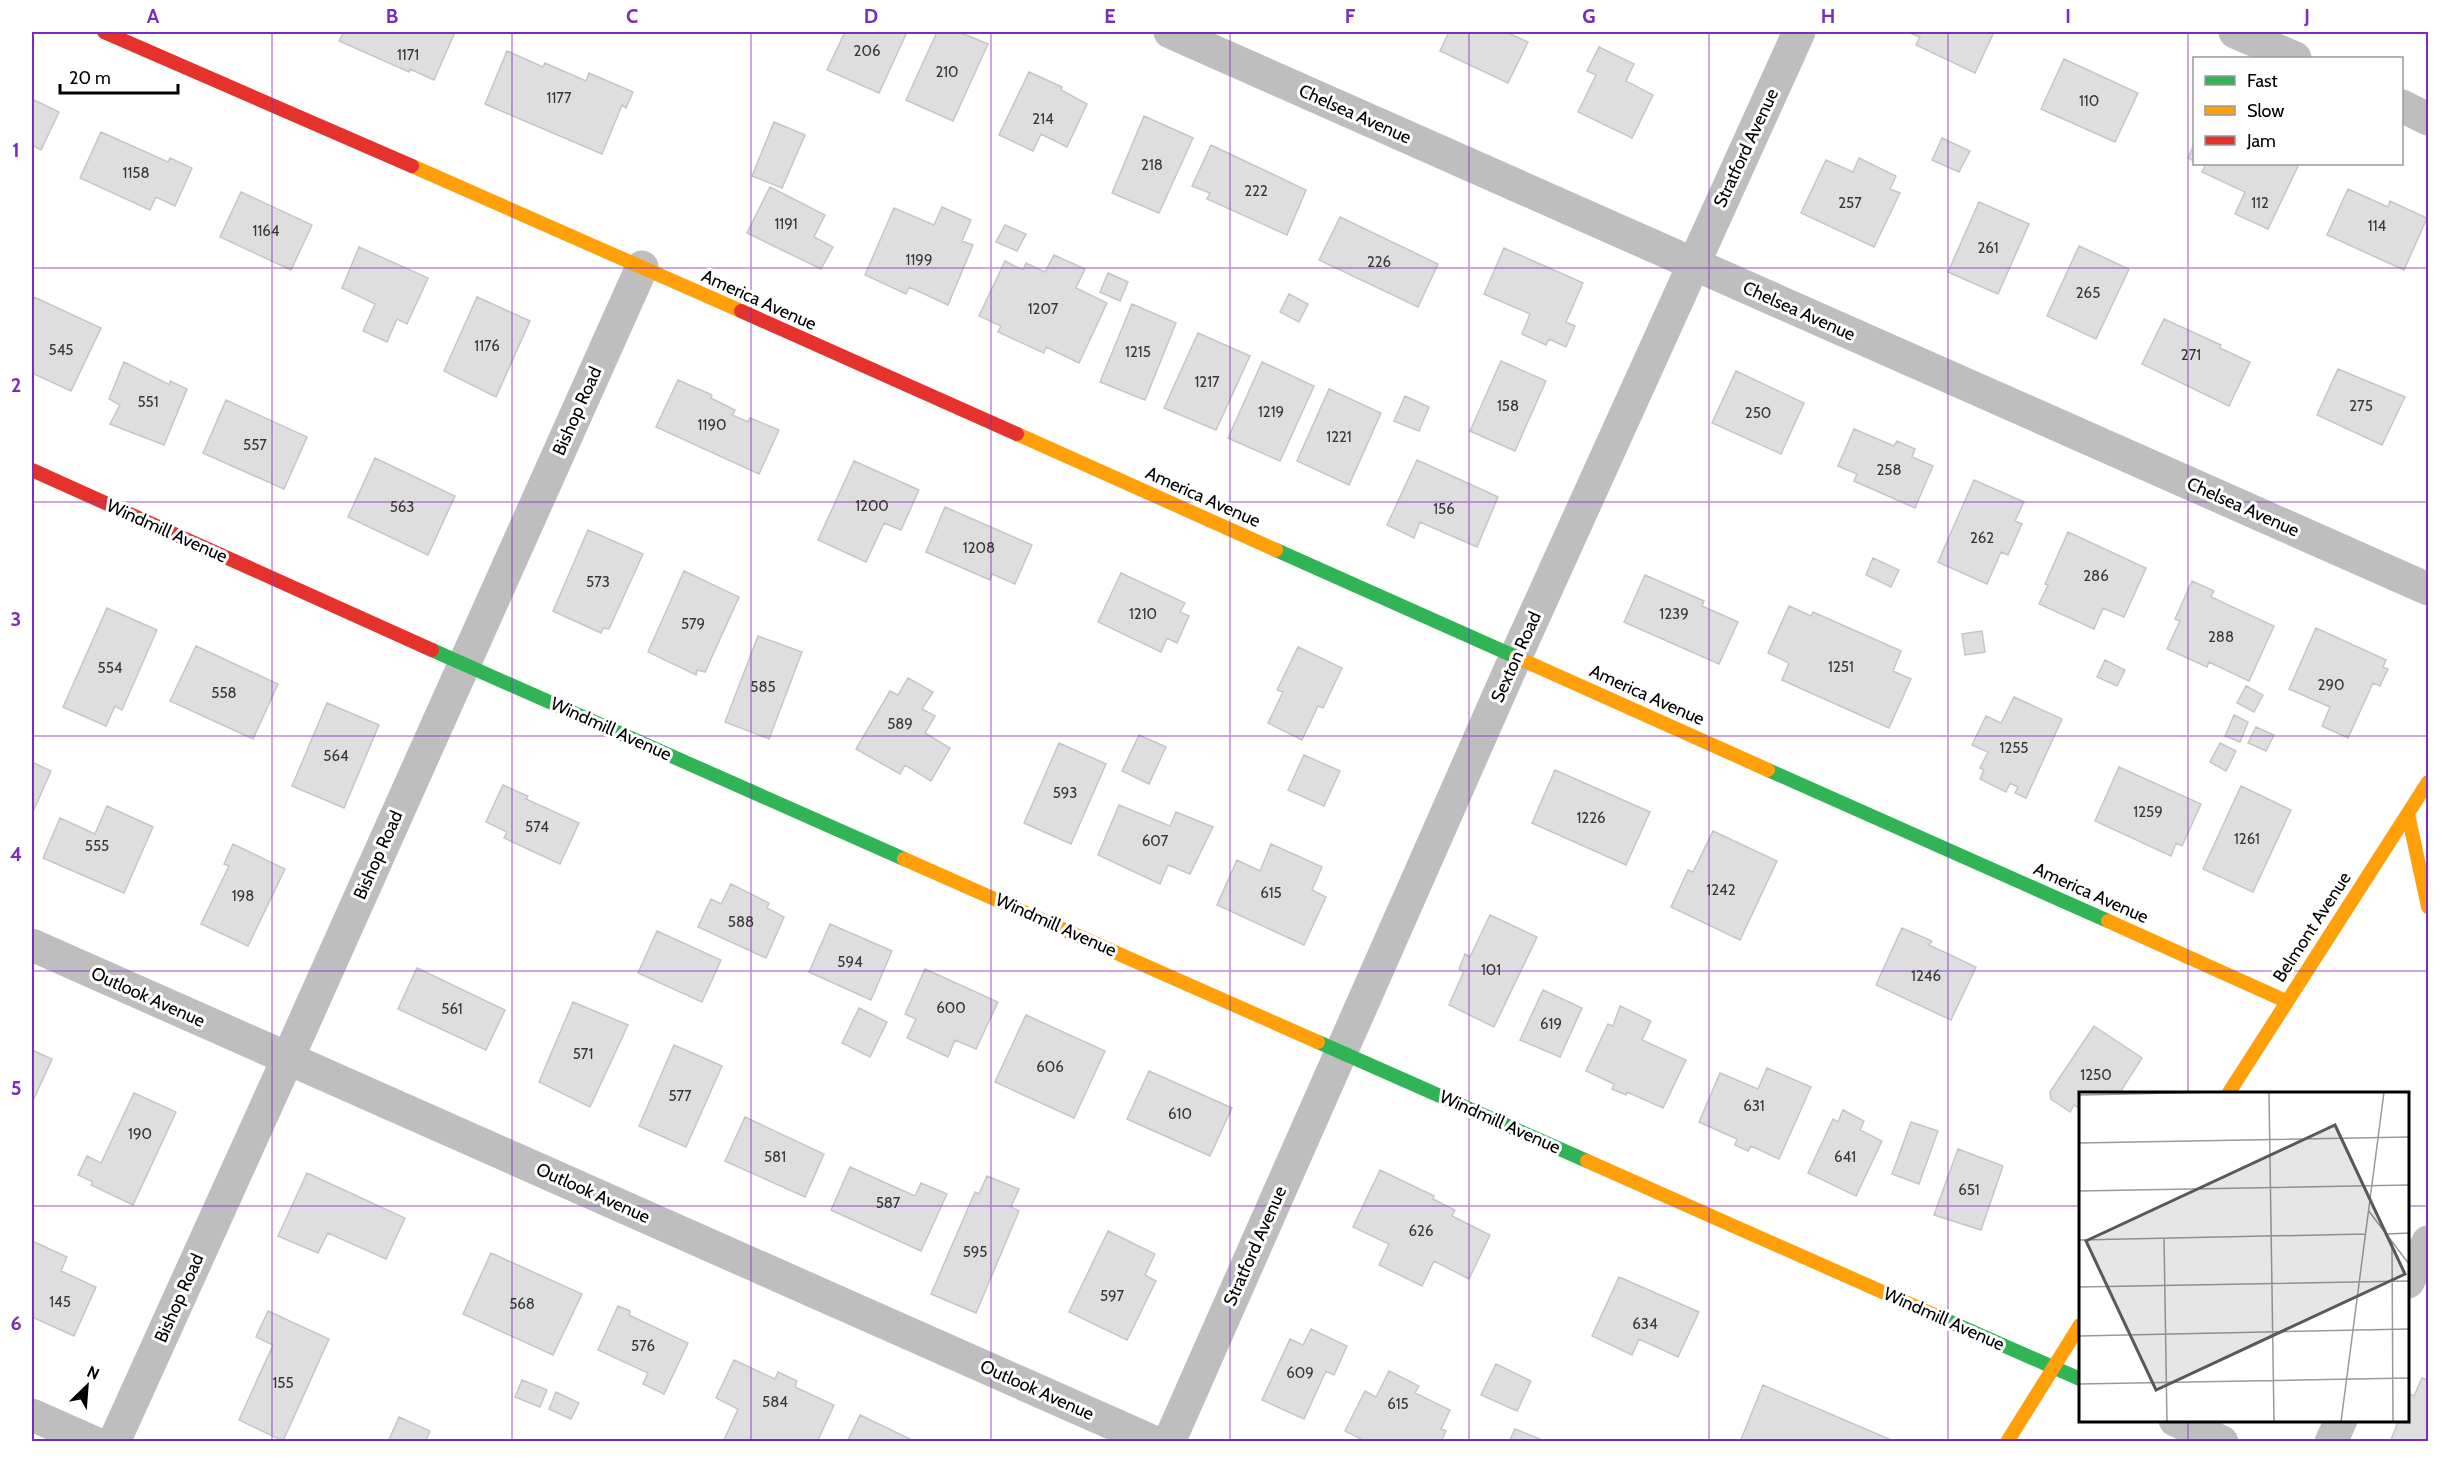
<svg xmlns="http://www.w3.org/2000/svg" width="2460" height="1473" viewBox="0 0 2460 1473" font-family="Cabin,sans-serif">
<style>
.building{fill:#dedede;stroke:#c6c6c6;stroke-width:1.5}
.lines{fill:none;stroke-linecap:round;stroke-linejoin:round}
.street{stroke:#bebebe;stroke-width:33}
.fast{stroke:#30b455;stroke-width:14}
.slow{stroke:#ff9f0a;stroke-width:14}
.jam{stroke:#e5322d;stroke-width:14}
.grid{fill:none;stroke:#7b2cbf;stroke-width:1.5;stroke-opacity:0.55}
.labels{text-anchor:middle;stroke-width:6;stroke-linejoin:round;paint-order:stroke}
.number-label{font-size:15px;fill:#383838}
.street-label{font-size:18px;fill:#000;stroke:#fff}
.inset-road{fill:none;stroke:#999;stroke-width:1.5}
.view{fill:#595959;fill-opacity:0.15;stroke:#595959;stroke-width:3}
.inset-edge{fill:none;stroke:#000;stroke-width:3}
.neatline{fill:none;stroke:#7b2cbf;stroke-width:2}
.grid-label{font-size:20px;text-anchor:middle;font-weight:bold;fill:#7b2cbf}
</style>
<rect width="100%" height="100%" fill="#fff"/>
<path class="building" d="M344,32H455L434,80L410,69L409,72L339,41Z
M845,32H907L879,93L827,70Z
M937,32H959L988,44L953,121L906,100Z
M1449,32H1506L1528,42L1508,83L1440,51Z
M1907,32H1994L1975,73L1916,45L1920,37Z
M1599,47L1634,64L1626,81L1653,95L1632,138L1578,112L1596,75L1587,71Z
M507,51L543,67L545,63L586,81L589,73L633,92L626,108L622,105L602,154L485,104Z
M2064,59L2138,93L2115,142L2041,109Z
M1029,72L1062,87L1061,90L1087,104L1067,147L1041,134L1033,151L999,135Z
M32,99L59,112L41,150L32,145Z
M1144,116L1193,138L1159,213L1112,193Z
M774,122L805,135L782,188L752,176Z
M101,132L168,162L170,158L192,168L175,206L156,197L150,210L80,178Z
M1942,138L1970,151L1959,172L1932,160Z
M2194,144V161L2188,158Z
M1211,145L1306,190L1287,235L1207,199L1210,193L1192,186Z
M1859,158L1896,176L1890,189L1900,193L1874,247L1801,213L1826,160L1853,172Z
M2201,164H2299L2268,229L2235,214L2245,192L2202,172L2205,166Z
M770,187L825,215L814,237L833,247L821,269L747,233Z
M2348,189L2388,207L2390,201L2427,218L2404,270L2327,235Z
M241,192L312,225L291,270L220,237Z
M1979,202L2029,224L1998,294L1948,272Z
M942,207L971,220L962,241L973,245L948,305L909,287L906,294L865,275L894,208L934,225Z
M1340,217L1438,264L1418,307L1319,260Z
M1005,225L1026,234L1017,251L996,242Z
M2079,246L2129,269L2096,339L2047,316Z
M359,247L428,278L407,324L397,319L387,342L363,331L375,304L342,288Z
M1504,248L1583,283L1566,322L1575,326L1566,347L1549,339L1546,345L1522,334L1530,314L1484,294Z
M1054,255L1085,269L1076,288L1107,303L1079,363L1046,347L1044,353L998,332L1001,326L979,316L1005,261L1023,270L1026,263L1045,272Z
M1108,273L1128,282L1120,301L1100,292Z
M1289,294L1308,304L1299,322L1280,312Z
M34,297L101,328L71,391L32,373V303Z
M477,297L530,321L496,397L444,371Z
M1132,304L1176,323L1145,400L1100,382Z
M2164,319L2221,345L2220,348L2250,362L2229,406L2142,364Z
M1198,333L1250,356L1216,430L1164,408Z
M1501,361L1546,381L1515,451L1470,431Z
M124,362L170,385V381L187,389L164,445L110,424L120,405L109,399Z
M1262,362L1314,386L1280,461L1228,438Z
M2338,369L2405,397L2382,445L2317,415Z
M1736,371L1804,403L1781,454L1712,423Z
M678,380L712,395L711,398L735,410L732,415L748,422L750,418L779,430L759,474L656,427Z
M1329,389L1381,413L1349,485L1297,461Z
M1405,396L1429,407L1419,431L1394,421Z
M226,400L307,437L284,489L203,453Z
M1854,429L1894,446L1897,441L1915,449L1912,457L1933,466L1915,508L1854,481L1857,474L1838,466Z
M375,458L455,496L428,555L348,517Z
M1417,460L1498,497L1477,547L1420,522L1414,538L1387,525Z
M854,461L919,490L901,530L884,523L866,562L818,540Z
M1974,480L2024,502L2015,521L2022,524L2008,555L2001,552L1987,584L1938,562Z
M945,507L1032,545L1015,584L992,574L990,580L926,552Z
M588,530L643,554L609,629L603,628L601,633L553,611Z
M2068,532L2146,568L2124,617L2103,608L2094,629L2039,604L2048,585L2045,584Z
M1873,558L1899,570L1891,587L1866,575Z
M684,571L739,597L705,672L697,670L696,675L648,652Z
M1121,573L1185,603L1180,612L1189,616L1177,643L1167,638L1161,652L1098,622Z
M1645,575L1704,601L1702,606L1738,622L1719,664L1624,622Z
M2192,581L2214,591L2211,597L2274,626L2249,681L2209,662L2207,667L2167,649L2180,621L2175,619Z
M1789,606L1811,616L1813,612L1901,651L1893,671L1911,679L1889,728L1782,680L1789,663L1768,653Z
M107,608L157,630L122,710L115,706L106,726L63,707Z
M2316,628L2386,660L2383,667L2388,669L2380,686L2373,683L2348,738L2322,726L2330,707L2289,689Z
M1982,631L1985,652L1965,655L1962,634Z
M758,636L802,652L769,739L725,722Z
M196,646L278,684L253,739L170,701Z
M1298,647L1342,668L1323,708L1318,706L1302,740L1268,723L1283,692L1277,690Z
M2105,660L2125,670L2117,686L2097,677Z
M908,678L933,692L922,709L935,716L925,733L950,748L931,781L905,765L900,774L856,749L890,691L898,695Z
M2246,686L2263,695L2254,712L2237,703Z
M2014,697L2062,719L2026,798L2015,793L2018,787L2010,783L2006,792L1980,779L1984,770L1980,768L1988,752L1972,745L1986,716L2001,723Z
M327,703L379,725L344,808L292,786Z
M2234,715L2248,722L2240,742L2225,736Z
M2256,727L2274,735L2266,751L2248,743Z
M1139,735L1166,747L1149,784L1122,771Z
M1059,743L1106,764L1071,844L1024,823Z
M2220,743L2236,751L2226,771L2210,762Z
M1304,755L1340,771L1324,806L1288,790Z
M32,762L51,771L32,814Z
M2119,767L2201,804L2182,846L2176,843L2171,856L2095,821Z
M1555,770L1650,812L1626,865L1532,823Z
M503,785L528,796L526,799L579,823L560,864L504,838L507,832L486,822Z
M2241,786L2291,810L2253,892L2203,869Z
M1119,805L1170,826L1176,812L1213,827L1190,874L1168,865L1160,884L1098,855Z
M107,806L153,827L124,893L43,858L60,818L95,834Z
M1713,831L1777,861L1740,940L1671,907L1688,870L1693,872Z
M233,844L285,869L248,946L201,924L229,866L224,864Z
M1271,844L1322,867L1312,890L1326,897L1304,945L1217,905L1237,860L1260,871Z
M731,884L769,903L767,908L784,917L766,958L698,927L711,899L721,904Z
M1490,915L1537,937L1494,1027L1449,1005L1464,971L1459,969L1465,954L1470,957Z
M830,924L892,951L871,1000L809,972Z
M1902,928L1932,941L1929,945L1976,967L1951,1020L1876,985Z
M657,931L721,960L702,1002L638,973Z
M417,968L505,1010L486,1050L398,1009Z
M925,969L998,1002L976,1049L955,1040L948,1057L907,1038L916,1019L905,1014Z
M1543,990L1582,1008L1560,1057L1520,1040Z
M573,1002L628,1025L590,1107L539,1082Z
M1620,1006L1651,1021L1642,1040L1686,1060L1663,1108L1627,1092L1626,1095L1612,1089L1614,1084L1586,1071L1608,1024L1613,1026Z
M859,1008L887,1022L870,1057L842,1043Z
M1026,1015L1105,1051L1074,1118L995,1082Z
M2094,1026L2142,1058L2119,1094H2080V1109L2074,1105L2070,1112L2051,1099L2050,1092Z
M674,1045L722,1066L686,1147L639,1126Z
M32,1050L52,1059L32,1103Z
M1767,1068L1811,1087L1779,1159L1751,1146L1748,1151L1735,1145L1737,1139L1699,1122L1720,1073L1758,1089Z
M1149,1071L1232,1108L1210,1156L1127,1119Z
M134,1093L176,1112L133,1205L91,1185L93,1182L78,1175L87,1156L101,1163Z
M1843,1110L1864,1121L1860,1130L1882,1141L1856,1196L1808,1173L1833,1119L1838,1122Z
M745,1117L824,1154L805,1197L725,1161Z
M1911,1122L1938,1131L1919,1184L1892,1174Z
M1958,1149L2003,1166L1981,1230L1934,1215Z
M850,1167L915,1196L921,1183L947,1194L921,1251L831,1210Z
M1380,1170L1434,1196L1433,1199L1455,1210L1452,1216L1490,1235L1469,1279L1434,1261L1422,1286L1379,1265L1389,1244L1353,1227Z
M307,1173L405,1218L386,1259L328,1233L318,1253L278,1236Z
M987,1176L1019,1189L1011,1207L1019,1211L976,1313L931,1294L975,1192L979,1194Z
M1108,1231L1155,1254L1145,1275L1156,1281L1127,1340L1069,1312Z
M32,1241L67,1257L61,1271L96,1287L74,1336L32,1317Z
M491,1253L582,1294L553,1355L463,1314Z
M1619,1277L1699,1312L1678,1357L1639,1339L1632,1355L1592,1336Z
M618,1306L630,1311L629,1315L688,1343L664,1394L643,1384L648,1373L598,1350Z
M268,1311L329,1339L283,1441L239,1420L273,1345L256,1337Z
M1311,1329L1347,1346L1334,1375L1326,1371L1304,1419L1262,1400L1290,1339L1303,1345Z
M734,1360L775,1379L778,1372L797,1381L795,1387L834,1405L817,1442H723L738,1409L716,1398Z
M1496,1364L1531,1381L1517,1411L1481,1395Z
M1389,1371L1419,1386L1415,1393L1450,1410L1441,1429L1446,1431L1441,1442H1367L1345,1431L1365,1391L1376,1397Z
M2422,1378L2428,1380V1442H2390L2399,1420H2408V1400L2410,1394L2414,1396Z
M522,1380L547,1390L540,1407L515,1397Z
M1763,1385L1891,1440L1890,1442H1740Z
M556,1392L579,1403L571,1419L549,1409Z
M860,1415L916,1442H847Z
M399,1417L430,1431L425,1442H388Z
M1515,1429L1542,1440L1541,1442H1509Z"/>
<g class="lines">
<path class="street" d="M1170,32L2428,589
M2235,32L2295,58
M2402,106L2428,119
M32,945L1154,1442
M2408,1282L2428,1242
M32,1415L93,1442
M2175,1420L2222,1442
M114,1442L288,1058L642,267
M1169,1442L1516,656L1799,32
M2331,1442L2341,1420"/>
<path class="fast" d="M1276,550L1516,657
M432,650L904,859
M1768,770L2108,921
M1318,1042L1587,1161
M1939,1317L2080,1379"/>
<path class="slow" d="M412,166L741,311
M1017,434L1276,550
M1516,657L1768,770
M2408,814L2428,907
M904,859L1318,1042
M2108,921L2286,1001
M2228,1094L2428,782
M1587,1161L1939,1317
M2007,1442L2080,1325"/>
<path class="jam" d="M104,32L412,166
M741,311L1017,434
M32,470L432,650"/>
</g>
<path class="grid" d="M272,32V1442M512,32V1442M751,32V1442M991,32V1442M1230,32V1442M1469,32V1442M1709,32V1442M1948,32V1442M2188,32V1094M32,268H2428M32,502H2428M32,736H2428M32,971H2428M32,1206H2080M2408,1206H2428M2188,1420V1442"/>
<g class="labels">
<g class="number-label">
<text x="867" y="56">206</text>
<text x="408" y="60">1171</text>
<text x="947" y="77">210</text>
<text x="559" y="103">1177</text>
<text x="2089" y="106">110</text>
<text x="1043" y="124">214</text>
<text x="1152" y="170">218</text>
<text x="136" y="178">1158</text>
<text x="1256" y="196">222</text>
<text x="1850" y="208">257</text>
<text x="2260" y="208">112</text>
<text x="786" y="229">1191</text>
<text x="2377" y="231">114</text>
<text x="266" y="236">1164</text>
<text x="1988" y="253">261</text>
<text x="919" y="265">1199</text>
<text x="1379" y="267">226</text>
<text x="2088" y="298">265</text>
<text x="1043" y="314">1207</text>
<text x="487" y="351">1176</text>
<text x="61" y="355">545</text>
<text x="1138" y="357">1215</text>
<text x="2191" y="360">271</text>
<text x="1207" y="387">1217</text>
<text x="148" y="407">551</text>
<text x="1508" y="411">158</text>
<text x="2361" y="411">275</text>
<text x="1271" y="417">1219</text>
<text x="1758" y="418">250</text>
<text x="712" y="430">1190</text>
<text x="1339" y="442">1221</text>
<text x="255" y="450">557</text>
<text x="1889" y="475">258</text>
<text x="872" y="511">1200</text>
<text x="402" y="512">563</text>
<text x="1444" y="514">156</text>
<text x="1982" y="543">262</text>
<text x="979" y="553">1208</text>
<text x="2096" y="581">286</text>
<text x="598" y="587">573</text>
<text x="1143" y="619">1210</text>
<text x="1674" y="619">1239</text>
<text x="693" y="629">579</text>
<text x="2221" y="642">288</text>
<text x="1841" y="672">1251</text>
<text x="110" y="673">554</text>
<text x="2331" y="690">290</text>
<text x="763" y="692">585</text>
<text x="224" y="698">558</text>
<text x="900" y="729">589</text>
<text x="2014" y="753">1255</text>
<text x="336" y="761">564</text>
<text x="1065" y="798">593</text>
<text x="2148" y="817">1259</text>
<text x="1591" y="823">1226</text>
<text x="537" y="832">574</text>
<text x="2247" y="844">1261</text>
<text x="1155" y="846">607</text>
<text x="97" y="851">555</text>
<text x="1721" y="895">1242</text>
<text x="1271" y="898">615</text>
<text x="243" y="901">198</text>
<text x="741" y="927">588</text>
<text x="850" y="967">594</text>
<text x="1491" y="975">101</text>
<text x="1926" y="981">1246</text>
<text x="951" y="1013">600</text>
<text x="452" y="1014">561</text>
<text x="1551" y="1029">619</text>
<text x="583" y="1059">571</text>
<text x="1050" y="1072">606</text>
<text x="2096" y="1080">1250</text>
<text x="680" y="1101">577</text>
<text x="1754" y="1111">631</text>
<text x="1180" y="1119">610</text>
<text x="140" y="1139">190</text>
<text x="775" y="1162">581</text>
<text x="1845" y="1162">641</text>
<text x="1969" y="1195">651</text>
<text x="888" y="1208">587</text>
<text x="1421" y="1236">626</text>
<text x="975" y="1257">595</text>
<text x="1112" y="1301">597</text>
<text x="60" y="1307">145</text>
<text x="522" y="1309">568</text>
<text x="1645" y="1329">634</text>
<text x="643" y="1351">576</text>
<text x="1300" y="1378">609</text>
<text x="283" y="1388">155</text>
<text x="775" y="1407">584</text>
<text x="1398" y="1409">615</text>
</g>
<g class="street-label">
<text transform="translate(1355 114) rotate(24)" y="6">Chelsea Avenue</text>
<text transform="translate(1746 148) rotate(-65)" y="6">Stratford Avenue</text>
<text transform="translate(759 300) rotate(24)" y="6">America Avenue</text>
<text transform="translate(1799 311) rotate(24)" y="6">Chelsea Avenue</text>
<text transform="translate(577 411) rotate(-66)" y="6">Bishop Road</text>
<text transform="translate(1203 497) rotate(24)" y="6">America Avenue</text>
<text transform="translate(2243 507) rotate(24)" y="6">Chelsea Avenue</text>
<text transform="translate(167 531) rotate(24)" y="6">Windmill Avenue</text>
<text transform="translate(1516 657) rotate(-66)" y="6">Sexton Road</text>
<text transform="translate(1647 695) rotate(24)" y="6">America Avenue</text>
<text transform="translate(611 729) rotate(24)" y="6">Windmill Avenue</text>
<text transform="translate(378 855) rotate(-66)" y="6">Bishop Road</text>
<text transform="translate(2091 893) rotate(24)" y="6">America Avenue</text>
<text transform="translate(1056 925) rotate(24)" y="6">Windmill Avenue</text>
<text transform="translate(2312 927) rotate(-57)" y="6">Belmont Avenue</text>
<text transform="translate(148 997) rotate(24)" y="6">Outlook Avenue</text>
<text transform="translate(1500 1122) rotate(24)" y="6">Windmill Avenue</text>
<text transform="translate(593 1193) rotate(24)" y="6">Outlook Avenue</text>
<text transform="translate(1255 1246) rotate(-66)" y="6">Stratford Avenue</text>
<text transform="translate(179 1298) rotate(-66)" y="6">Bishop Road</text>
<text transform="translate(1944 1319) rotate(24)" y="6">Windmill Avenue</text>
<text transform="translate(1037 1390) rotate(24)" y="6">Outlook Avenue</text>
</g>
</g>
<g transform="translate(2079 1092)">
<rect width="330" height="330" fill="#fff"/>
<path class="inset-road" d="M190,0L195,330M0,3L141,0M0,51L330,45M0,99L330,93M289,118L330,172M308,142L330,141M85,146L88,330M0,148L286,142M313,150L314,330M0,195L330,189M0,244L330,237M0,292L330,286M262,330L305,0"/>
<path class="view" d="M256,33L326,182L77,298L7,149Z"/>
<rect width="330" height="330" class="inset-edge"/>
</g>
<rect width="2460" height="1473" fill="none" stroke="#ffffff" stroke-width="66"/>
<rect x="2193" y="57" width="210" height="108" fill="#ffffff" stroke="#999999" stroke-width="1.5"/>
<rect x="2205" y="76" width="30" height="9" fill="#30b455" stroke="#999999" stroke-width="1.5"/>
<text x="2247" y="87" font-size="18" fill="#000000">Fast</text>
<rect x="2205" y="106" width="30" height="9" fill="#ff9f0a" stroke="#999999" stroke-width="1.5"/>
<text x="2247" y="117" font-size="18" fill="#000000">Slow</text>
<rect x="2205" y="136" width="30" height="9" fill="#e5322d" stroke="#999999" stroke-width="1.5"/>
<text x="2247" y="147" font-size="18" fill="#000000">Jam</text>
<g transform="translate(87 1386) rotate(25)" stroke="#ffffff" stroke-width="4.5" paint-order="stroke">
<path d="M0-4.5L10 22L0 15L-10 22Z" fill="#000000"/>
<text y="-9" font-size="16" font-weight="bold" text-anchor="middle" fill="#000000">N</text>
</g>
<path d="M60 84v9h118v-9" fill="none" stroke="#000000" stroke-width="3"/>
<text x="69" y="84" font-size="18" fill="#000000" stroke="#ffffff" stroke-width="4.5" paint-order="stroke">20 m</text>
<rect x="33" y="33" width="2394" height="1407" class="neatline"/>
<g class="grid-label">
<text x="153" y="23">A</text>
<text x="392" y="23">B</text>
<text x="632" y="23">C</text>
<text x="871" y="23">D</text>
<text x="1110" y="23">E</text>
<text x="1350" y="23">F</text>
<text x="1589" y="23">G</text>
<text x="1828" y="23">H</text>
<text x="2068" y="23">I</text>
<text x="2307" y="23">J</text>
<text x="16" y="157">1</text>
<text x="16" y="392">2</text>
<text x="16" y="626">3</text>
<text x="16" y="861">4</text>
<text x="16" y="1095">5</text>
<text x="16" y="1330">6</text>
</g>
</svg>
